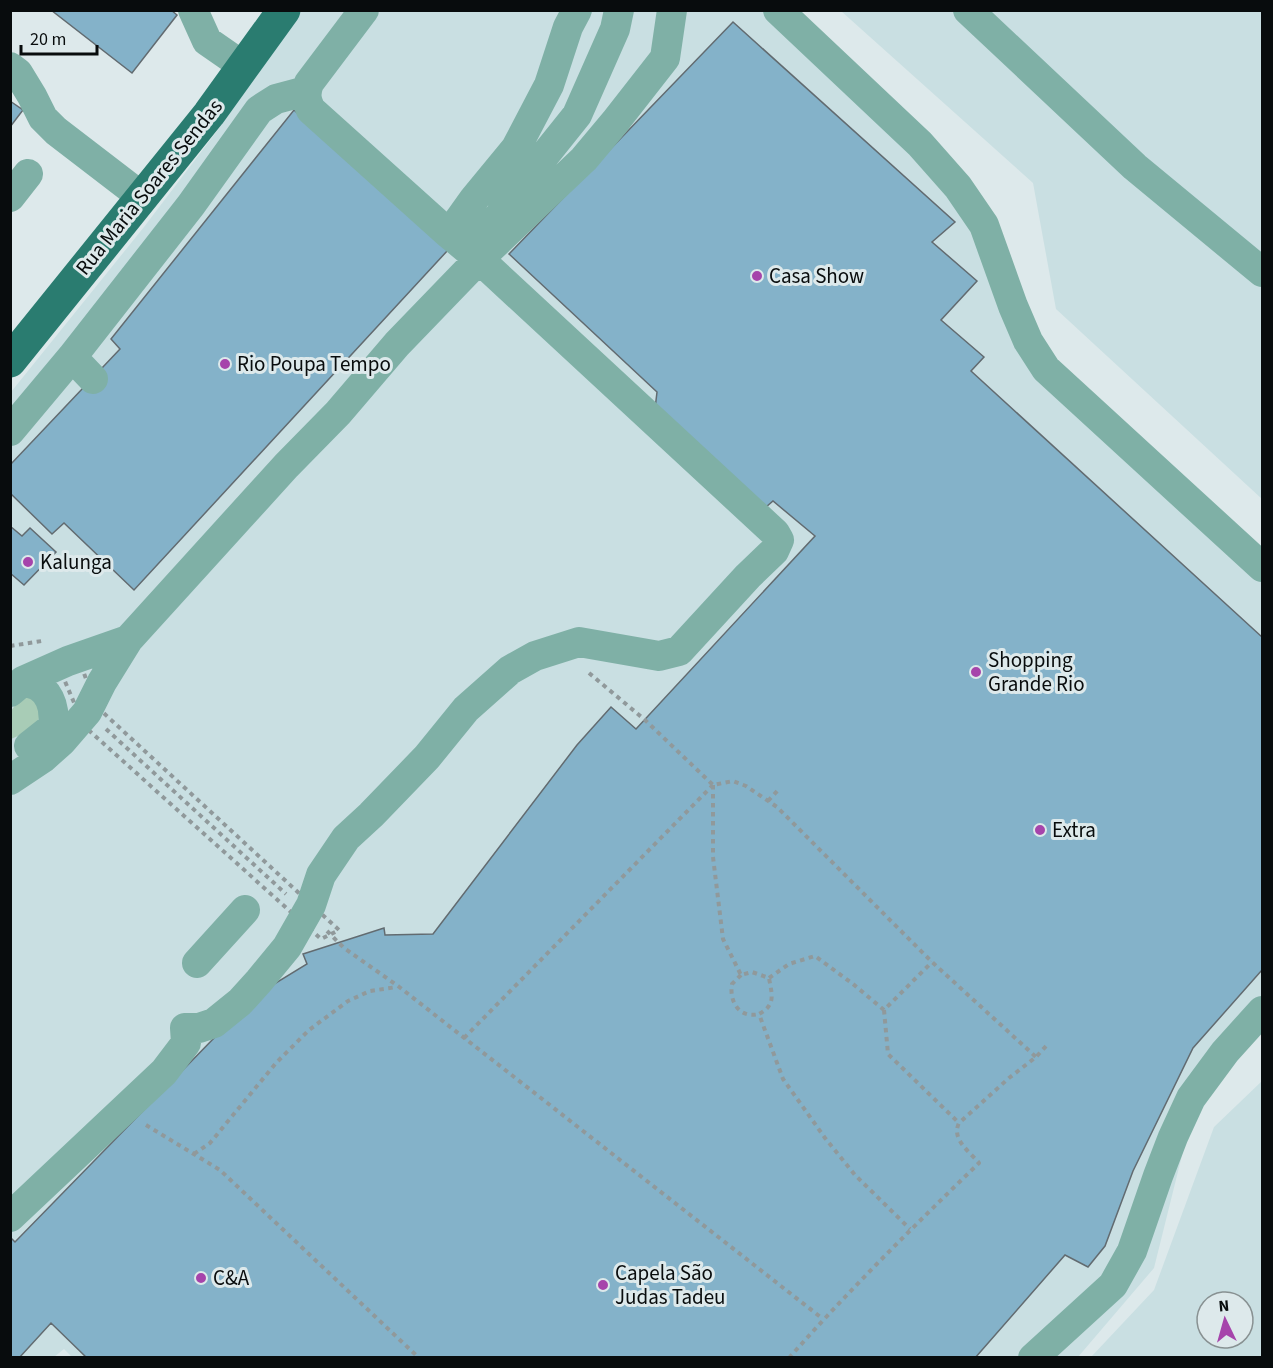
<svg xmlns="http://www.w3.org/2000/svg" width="1273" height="1368" viewBox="0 0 1273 1368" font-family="'Source Sans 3',sans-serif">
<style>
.built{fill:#c9dfe2;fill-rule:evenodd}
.green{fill:#a8ccb6}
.building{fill:#84b2c9;stroke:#626b70;stroke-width:1.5}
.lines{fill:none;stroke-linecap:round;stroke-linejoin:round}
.path{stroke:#90999b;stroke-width:4;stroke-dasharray:4.5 4.5;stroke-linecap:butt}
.minor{stroke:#7fb0a6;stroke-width:30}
.major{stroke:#2a7c70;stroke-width:33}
.poi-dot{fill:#a644ab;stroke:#dde9eb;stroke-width:2}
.labels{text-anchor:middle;stroke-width:6;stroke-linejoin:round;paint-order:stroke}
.street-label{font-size:21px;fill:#080c0d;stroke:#dde9eb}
.poi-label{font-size:21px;fill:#080c0d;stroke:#dde9eb;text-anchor:start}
</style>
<rect width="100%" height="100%" fill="#dde9eb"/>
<path class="built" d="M302,11H769L976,221L1011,316L1262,574V999L1206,1059L1154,1268L1078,1357L73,1358L64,1349L54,1357L11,1358V392L144,227L217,131Z
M841,11H1262V499L1056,309L1033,183Z
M1262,1081V1357H1091L1154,1290L1214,1127ZM1207,1302H1243V1338H1207Z"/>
<path class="green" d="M21,697H43L38,723L27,732L11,739V711Z"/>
<path class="building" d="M51,10H171L177,15L132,73Z
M733,22L955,222L932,242L977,281L941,320L984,357L971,371L1262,637V970L1193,1048L1133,1171L1105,1246L1088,1267L1065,1255L975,1358H87L51,1323L19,1358L10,1357V1237L15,1242L256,995L307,964L303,954L384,928L385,935L433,934L577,745L611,707L636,729L815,536L773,501L766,507L655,409L657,392L509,254Z
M10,101L23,110L10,127Z
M294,110L448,250L134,590L64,523L52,534L10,493V465L120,349L111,339Z
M10,526L22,536L30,528L56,552L24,585L10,573Z"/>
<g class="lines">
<path class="path" d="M10,646L42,641
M78,657L96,706L339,930L321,939L84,726L58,665Z
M589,673L645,720L713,785L733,781L746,786L777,807L932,962L1036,1057
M106,729L286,894
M713,785V857L723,939L741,975L752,972L769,978C772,995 776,1005 759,1014L783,1079L825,1138L855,1175L910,1229
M768,801L779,789
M327,931L344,948L398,986L823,1319
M741,975L732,984C729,1001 739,1019 759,1014
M769,978L789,964L815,956L853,984L884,1010L932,962
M884,1010L888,1054L959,1123
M464,1038L713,785
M146,1125L220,1170L419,1358
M194,1154L210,1143L276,1063L309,1030L348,1001L370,991L397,987
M789,1358C849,1290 914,1226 979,1163C969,1151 951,1139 959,1123L1009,1078L1036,1057L1048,1044"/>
<path class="minor" d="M193,10L207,41L243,66
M778,10L920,144L958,187L984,225L1013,306L1028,341L1046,369L1262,567
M968,10L1135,167L1262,272
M10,67L18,73L32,96L43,118L56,131L142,197
M10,197L28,174
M449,234L474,199L516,148L549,85L568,27L577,10
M481,235L500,215L509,200L577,115L615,29L619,10
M72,357L93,379
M10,431L72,357L191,205L259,110L276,99L306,91
M23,681C28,683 34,684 38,686C52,695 55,712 53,727L29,746
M10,692L23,681L68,661L128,640L286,466L338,413L397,344L479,259L584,159L615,122L665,58L672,10
M10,780L43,758L62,741L87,712L102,682L128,640
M197,963L245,910
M10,1217L164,1072L186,1043L185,1028H199L214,1023L240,1002L259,981L287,947L311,905L321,875L346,838L371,815L427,757L466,709L510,670L535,656L579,642L659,656L679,651L748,576L774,551L779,540L775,533L479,259L449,234L311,110C306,100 305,94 309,83L364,10
M1033,1358L1113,1285L1132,1251L1158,1176L1173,1137L1191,1098L1225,1052L1262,1011"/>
<path class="major" d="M10,361L209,114L284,10"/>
</g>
<g class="poi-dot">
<circle cx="757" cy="276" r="6"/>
<circle cx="225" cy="364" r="6"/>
<circle cx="28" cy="562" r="6"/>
<circle cx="976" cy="672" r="6"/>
<circle cx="1040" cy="830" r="6"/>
<circle cx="201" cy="1278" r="6"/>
<circle cx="603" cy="1285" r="6"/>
</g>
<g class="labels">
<g class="street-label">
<text transform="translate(149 187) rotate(-51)" y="7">Rua Maria Soares Sendas</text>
</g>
<g class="poi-label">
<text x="769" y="283">Casa Show</text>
<text x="237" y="371">Rio Poupa Tempo</text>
<text x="40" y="569">Kalunga</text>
<text x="988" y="667">Shopping<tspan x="988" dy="24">Grande Rio</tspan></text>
<text x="1052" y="837">Extra</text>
<text x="615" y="1280">Capela São<tspan x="615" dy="24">Judas Tadeu</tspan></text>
<text x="213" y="1285">C&amp;A</text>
</g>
</g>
<rect width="1273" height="1368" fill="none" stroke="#080c0d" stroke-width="24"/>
<g transform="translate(1225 1320) rotate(355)"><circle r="28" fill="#dde9eb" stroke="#889192" stroke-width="1.5"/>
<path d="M0-4.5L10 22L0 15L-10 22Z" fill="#a644ab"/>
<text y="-9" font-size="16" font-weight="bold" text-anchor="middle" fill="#080c0d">N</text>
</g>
<path d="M21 45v9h76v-9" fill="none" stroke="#080c0d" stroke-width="3"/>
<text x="30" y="45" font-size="18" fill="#080c0d" stroke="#dde9eb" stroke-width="4.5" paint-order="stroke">20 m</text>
</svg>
